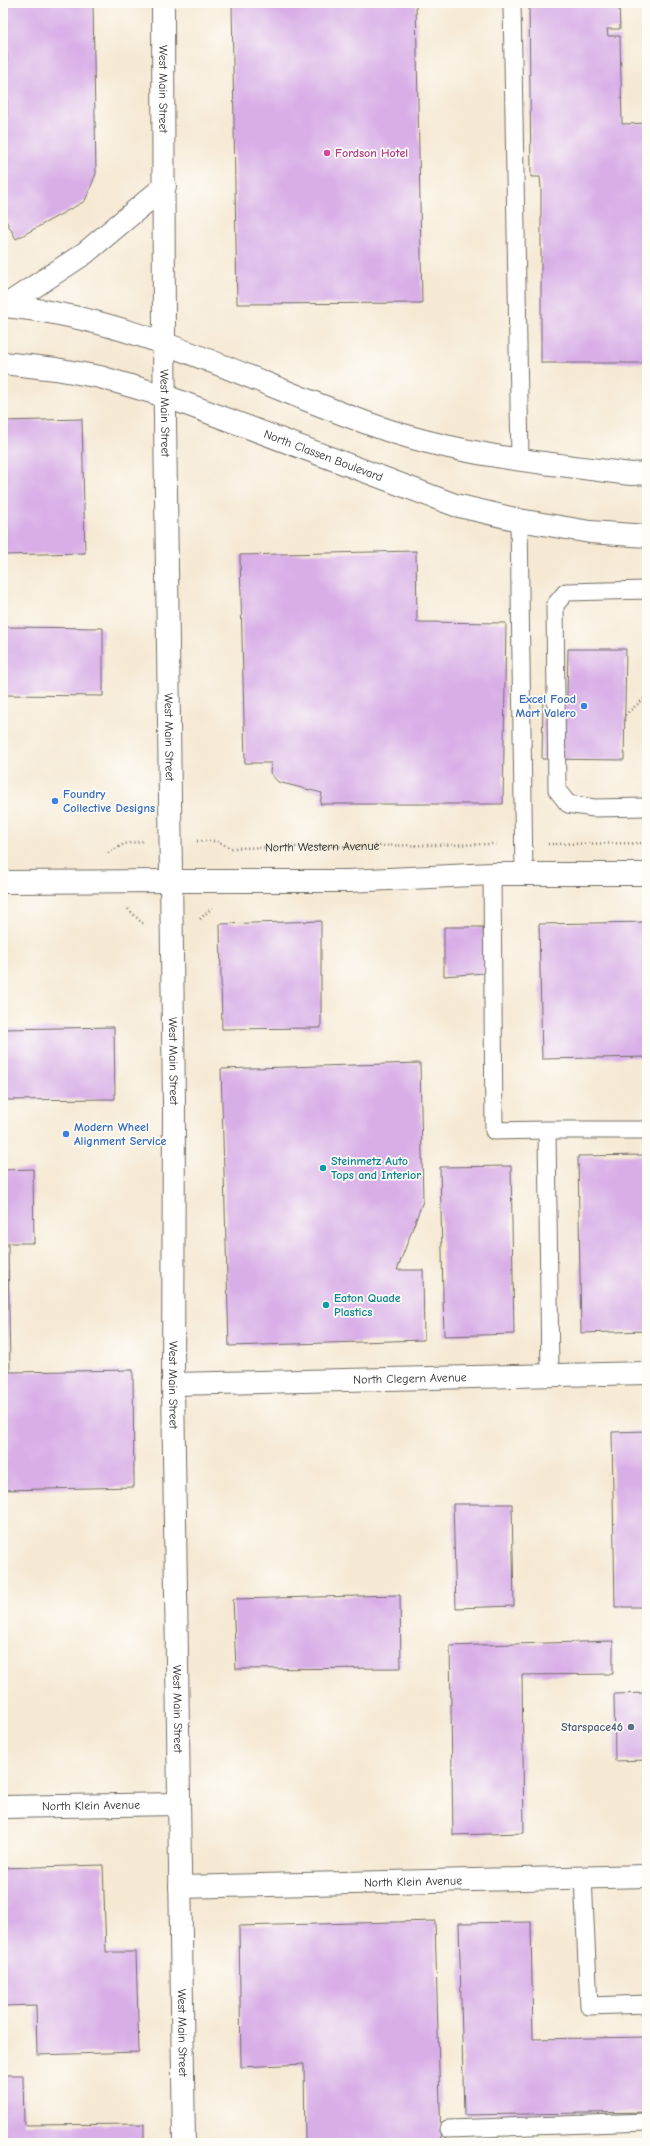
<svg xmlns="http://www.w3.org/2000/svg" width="650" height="2146" viewBox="0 0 650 2146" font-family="'Comic Neue',sans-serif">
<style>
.building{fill:#d8aee7}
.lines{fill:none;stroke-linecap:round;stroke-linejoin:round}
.service-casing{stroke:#726e66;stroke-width:19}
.minor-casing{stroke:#726e66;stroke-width:24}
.tertiary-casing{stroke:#726e66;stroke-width:24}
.secondary-casing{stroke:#726e66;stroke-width:24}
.primary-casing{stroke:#726e66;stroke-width:24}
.path{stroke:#726e66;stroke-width:2.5;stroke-dasharray:1 3;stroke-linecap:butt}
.service{stroke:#fff;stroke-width:17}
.minor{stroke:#fff;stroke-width:22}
.tertiary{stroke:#fff;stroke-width:22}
.secondary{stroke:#fff;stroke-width:22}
.primary{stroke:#fff;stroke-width:22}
.hotel-dot{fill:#d1479c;stroke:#fdfcf7;stroke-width:1.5}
.shop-dot{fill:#3f7fe0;stroke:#fdfcf7;stroke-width:1.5}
.culture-dot{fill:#0f9aa8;stroke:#fdfcf7;stroke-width:1.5}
.service-dot{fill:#5c6f8a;stroke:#fdfcf7;stroke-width:1.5}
.labels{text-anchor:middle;stroke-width:3.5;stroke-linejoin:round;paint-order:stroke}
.street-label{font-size:12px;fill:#2b2b2b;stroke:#fdfcf7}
.hotel-label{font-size:12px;font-weight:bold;fill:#b23c85;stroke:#fdfcf7;text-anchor:start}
.shop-label{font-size:12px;font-weight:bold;fill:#366cbe;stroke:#fdfcf7;text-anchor:start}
.culture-label{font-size:12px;font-weight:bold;fill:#0d838f;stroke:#fdfcf7;text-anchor:start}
.service-label{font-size:12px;font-weight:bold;fill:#4e5e75;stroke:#fdfcf7;text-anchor:end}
</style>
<rect width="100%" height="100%" fill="#fdfcf7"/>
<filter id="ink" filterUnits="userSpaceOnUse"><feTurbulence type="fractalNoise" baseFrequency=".025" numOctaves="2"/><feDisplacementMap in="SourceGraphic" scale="8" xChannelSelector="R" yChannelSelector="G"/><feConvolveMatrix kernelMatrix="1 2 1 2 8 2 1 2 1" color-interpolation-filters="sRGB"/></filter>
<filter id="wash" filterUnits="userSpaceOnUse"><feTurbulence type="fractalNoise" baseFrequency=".012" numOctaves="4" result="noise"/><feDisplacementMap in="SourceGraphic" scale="16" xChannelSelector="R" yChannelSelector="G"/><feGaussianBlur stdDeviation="0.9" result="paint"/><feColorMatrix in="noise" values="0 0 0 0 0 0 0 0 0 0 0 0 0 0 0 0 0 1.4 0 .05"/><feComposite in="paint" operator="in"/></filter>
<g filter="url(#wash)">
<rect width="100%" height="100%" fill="#f6e9d4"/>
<g id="blocks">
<path class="building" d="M3,3H93L96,174L85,201L16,239L3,215V119H7V53H3Z
M232,3H416L422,303L237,304Z
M532,3H619L620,29H607L608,36H620L622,124L647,123V363H541V188L540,177H531L529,5L532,6Z
M82,419L85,553L3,555V421Z
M416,551L417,622L506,623L503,804H320L322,793L278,782L270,773L271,763H245L240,555Z
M3,627L103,628V696L3,695Z
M568,649H626L624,760L542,759L543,696H567Z
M321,921V1028L222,1029L220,924Z
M647,922V1057L542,1059L539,924Z
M444,927H483L485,973L444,976Z
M114,1027L115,1099L3,1100V1029Z
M420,1063L423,1201L397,1270H423L424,1340L229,1346L221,1069Z
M647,1155V1331L581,1333L578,1156Z
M511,1166L514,1334L444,1336L440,1167Z
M33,1169L34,1243H8L10,1372L133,1370L134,1487L3,1490V1170Z
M647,1431V1607H615L612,1432Z
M453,1504H512L514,1606L456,1608Z
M400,1595L401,1668L236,1669L233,1599Z
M613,1641V1674L522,1675L524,1833L453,1835L450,1646Z
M647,1693V1760L615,1761L614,1694Z
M103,1865L106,1952H136L139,2052L37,2055L36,2005L3,2006V1868Z
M435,1921L441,2143H305L304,2064L241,2067L239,1926Z
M531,1922L533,2039L647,2037V2112L464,2115L459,1923Z
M3,2075H23L24,2125L144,2124V2143H3Z"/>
</g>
</g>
<g filter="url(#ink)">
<use href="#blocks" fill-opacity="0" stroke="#726e66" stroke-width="1"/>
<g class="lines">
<defs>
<path id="service" d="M512,3L520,459
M519,520L524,874
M647,590L566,592L555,605L557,790L568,804L594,808L647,807
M492,874L494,1131L547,1130L550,1376
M547,1130H647
M583,1877L589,2006L647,2004
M448,2129L647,2122"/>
<g id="minor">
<path id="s2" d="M173,1384L647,1373"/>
<path id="s3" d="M3,1807L178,1804"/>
</g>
<g id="tertiary">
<path d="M170,881H348L492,874H647"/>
<path id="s4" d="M180,1887L647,1876"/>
</g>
<g id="secondary">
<path id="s5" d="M163,3L164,342L174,1104L173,1384L184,2143"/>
<path d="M3,882L170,881"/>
</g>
<g id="primary">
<path d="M3,306C139,317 259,387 387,430C465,456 550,464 632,474L647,473"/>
<path d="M5,306L85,253L165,186"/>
<path id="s6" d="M3,363L56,369L100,377L165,396L455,505L519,520L590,532L647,536"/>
</g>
</defs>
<use href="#service" class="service-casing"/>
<use href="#minor" class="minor-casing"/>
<use href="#tertiary" class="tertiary-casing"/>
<use href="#secondary" class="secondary-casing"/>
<use href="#primary" class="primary-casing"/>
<g class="path">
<path d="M625,715L647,696"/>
<path id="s1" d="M197,841H217L230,848L499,844"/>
<path d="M548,844L647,843"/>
<path d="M108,853L124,844L144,841"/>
<path d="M128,909L142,923H145"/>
<path d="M200,919L212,908"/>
</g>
<use href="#service" class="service"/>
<use href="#minor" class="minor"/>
<use href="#tertiary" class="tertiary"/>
<use href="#secondary" class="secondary"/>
<use href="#primary" class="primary"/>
</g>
</g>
<circle class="hotel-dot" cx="327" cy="153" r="4"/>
<g class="shop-dot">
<circle cx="584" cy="706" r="4"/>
<circle cx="55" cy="801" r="4"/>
<circle cx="66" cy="1134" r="4"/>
</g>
<g class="culture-dot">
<circle cx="323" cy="1168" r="4"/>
<circle cx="326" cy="1305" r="4"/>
</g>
<circle class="service-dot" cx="631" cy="1727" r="4"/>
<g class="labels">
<g class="street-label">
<text dy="4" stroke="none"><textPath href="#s5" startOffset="86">West Main Street</textPath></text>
<text dy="4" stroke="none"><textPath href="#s5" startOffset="410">West Main Street</textPath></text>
<text dy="4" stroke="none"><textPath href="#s6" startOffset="335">North Classen Boulevard</textPath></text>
<text dy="4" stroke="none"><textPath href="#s5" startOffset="734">West Main Street</textPath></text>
<text dy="4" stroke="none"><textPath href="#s1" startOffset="127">North Western Avenue</textPath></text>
<text dy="4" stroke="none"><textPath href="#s5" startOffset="1058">West Main Street</textPath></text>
<text dy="4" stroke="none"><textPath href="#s2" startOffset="237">North Clegern Avenue</textPath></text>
<text dy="4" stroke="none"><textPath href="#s5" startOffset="1382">West Main Street</textPath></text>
<text dy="4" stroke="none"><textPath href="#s5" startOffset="1706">West Main Street</textPath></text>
<text dy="4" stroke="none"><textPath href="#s3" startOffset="88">North Klein Avenue</textPath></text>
<text dy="4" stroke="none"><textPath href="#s4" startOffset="233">North Klein Avenue</textPath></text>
<text dy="4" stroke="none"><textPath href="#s5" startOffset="2030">West Main Street</textPath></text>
</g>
<g class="hotel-label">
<text x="335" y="157">Fordson Hotel</text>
</g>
<g class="shop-label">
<text x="576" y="703" text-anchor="end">Excel Food<tspan x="576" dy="14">Mart Valero</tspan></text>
<text x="63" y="798">Foundry<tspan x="63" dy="14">Collective Designs</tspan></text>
<text x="74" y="1131">Modern Wheel<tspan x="74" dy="14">Alignment Service</tspan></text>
</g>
<g class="culture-label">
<text x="331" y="1165">Steinmetz Auto<tspan x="331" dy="14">Tops and Interior</tspan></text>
<text x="334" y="1302">Eaton Quade<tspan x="334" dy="14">Plastics</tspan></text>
</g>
<g class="service-label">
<text x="623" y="1731">Starspace46</text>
</g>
</g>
<rect width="650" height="2146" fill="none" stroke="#fdfcf7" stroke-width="16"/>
</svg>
